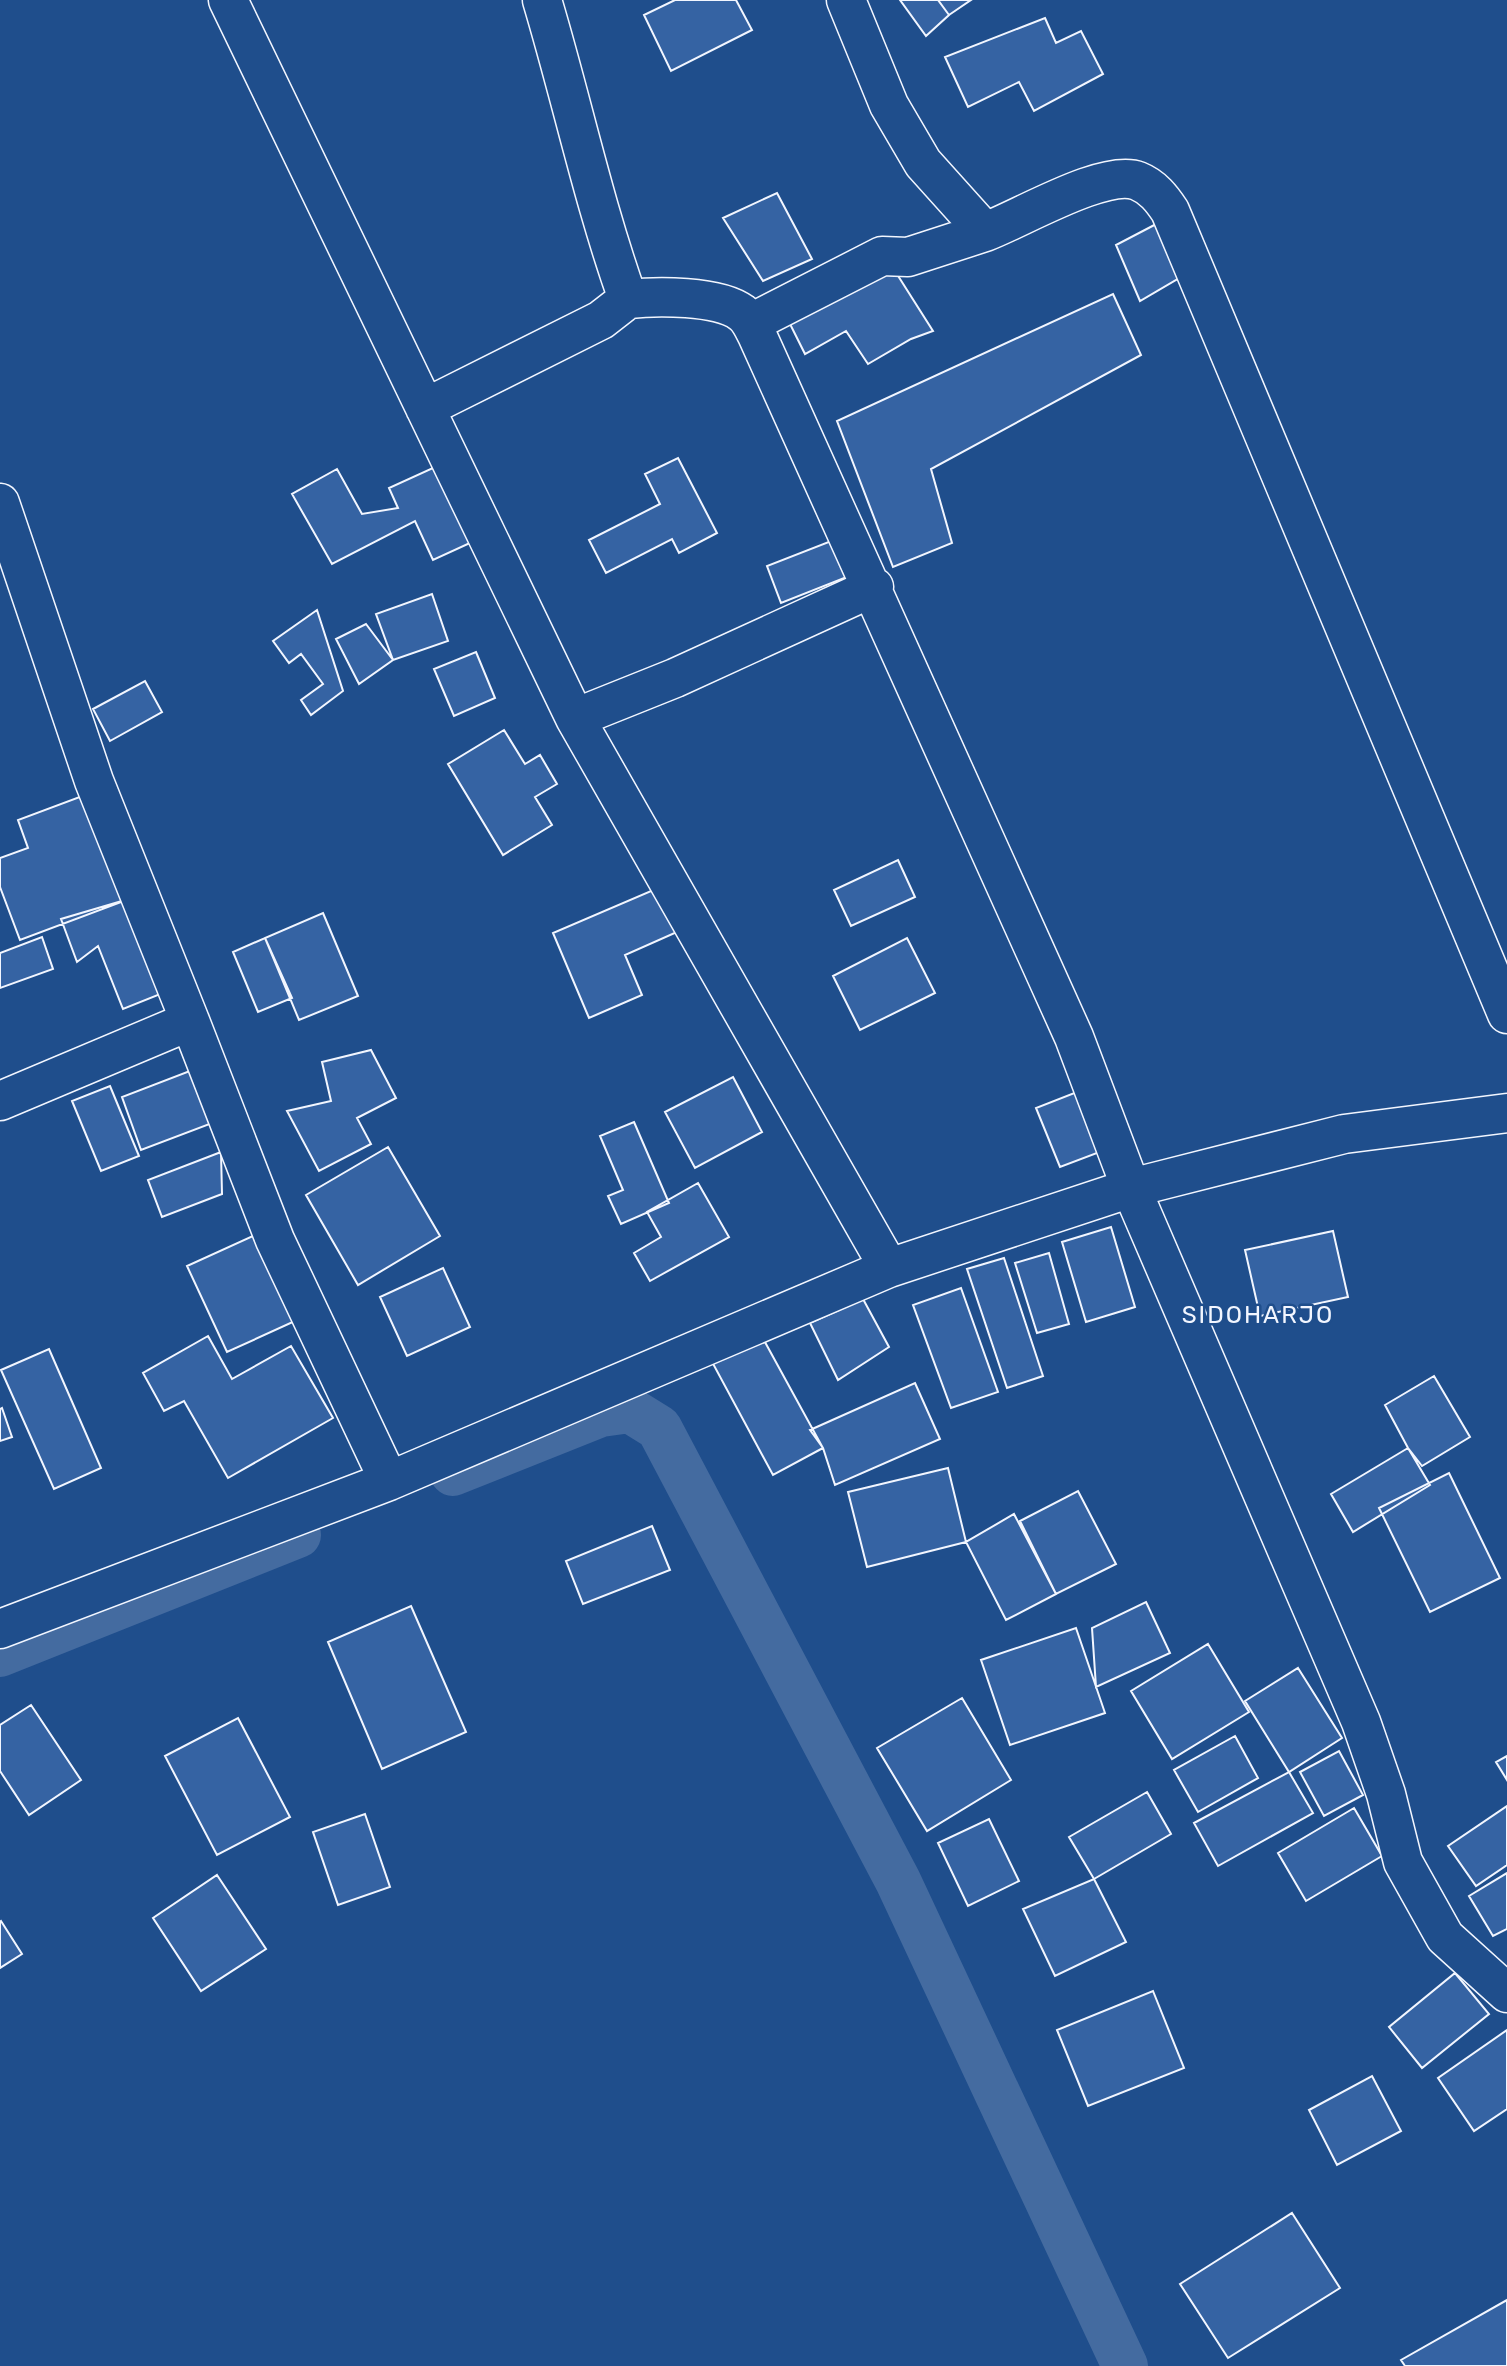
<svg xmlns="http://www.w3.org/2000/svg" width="1507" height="2366" viewBox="0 0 1507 2366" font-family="Rubik,sans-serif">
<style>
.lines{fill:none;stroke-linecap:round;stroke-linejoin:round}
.canal{stroke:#446ba0;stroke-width:46}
.building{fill:#3563a3;stroke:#f2f6ff;stroke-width:2}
.minor-casing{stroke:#f2f6ff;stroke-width:41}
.minor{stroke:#1f4e8c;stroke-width:38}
.labels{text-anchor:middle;stroke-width:5;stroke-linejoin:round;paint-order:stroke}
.quarter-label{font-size:24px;letter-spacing:2px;fill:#f2f6ff;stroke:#1f4e8c}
</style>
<rect width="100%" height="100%" fill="#1f4e8c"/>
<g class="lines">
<path class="canal" d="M453,1473L601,1414L630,1410L659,1428L898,1881L1125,2366
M0,1654L298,1535"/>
</g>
<path class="building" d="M675,0H736L752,30L671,71L644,15Z
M900,0H938L949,15L926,36Z
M938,0H971L949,15Z
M1045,18L1056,43L1081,31L1103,74L1034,111L1019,82L968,107L945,57Z
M777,193L812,259L763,281L723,218Z
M1162,221L1186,274L1140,301L1116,245Z
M888,260L933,331L911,339L868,364L846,331L805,354L785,314Z
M1113,294L1141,355L931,469L952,543L893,567L837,421Z
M678,458L717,533L679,553L672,539L606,573L589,540L660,504L645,474Z
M435,467L470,543L433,560L415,521L332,564L292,494L337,469L362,514L398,508L389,488Z
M844,536L857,573L781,603L767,566Z
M432,594L448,641L393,660L376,614Z
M317,610L343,691L311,715L301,700L323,684L301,654L289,663L273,641Z
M366,624L393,660L359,684L336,639Z
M476,652L495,698L454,716L434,669Z
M145,681L162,712L110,741L93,709Z
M504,730L525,764L540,755L557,784L535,797L552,825L503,855L448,764Z
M93,792L132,898L20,940L0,887V858L28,848L18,820Z
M898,860L915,897L851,926L834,890Z
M658,888L677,932L625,955L642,995L589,1018L553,933Z
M132,898L163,993L123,1009L98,946L77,962L61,919Z
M323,913L358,996L299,1020L265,938Z
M42,937L53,969L0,988V953Z
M265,938L292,998L258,1012L233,952Z
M907,938L935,993L860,1030L833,976Z
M371,1050L396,1098L357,1118L371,1144L319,1171L287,1111L331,1101L322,1062Z
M195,1069L215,1122L141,1150L122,1097Z
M733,1077L762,1132L695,1168L665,1112Z
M110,1086L139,1156L101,1171L72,1101Z
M1082,1090L1105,1150L1060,1167L1036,1108Z
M634,1122L669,1203L621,1224L608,1196L623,1190L600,1136Z
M388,1147L440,1236L358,1285L306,1195Z
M221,1152L222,1194L162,1217L148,1180Z
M698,1183L729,1237L650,1281L634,1253L661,1237L647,1212Z
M1111,1227L1135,1307L1086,1322L1062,1242Z
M1333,1231L1348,1297L1260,1316L1245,1250Z
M255,1235L295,1321L227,1352L187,1266Z
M1049,1253L1069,1324L1037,1333L1015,1263Z
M1004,1258L1043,1376L1007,1388L967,1269Z
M443,1268L470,1327L407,1356L380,1297Z
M961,1288L998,1392L951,1408L913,1305Z
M863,1299L889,1347L838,1380L810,1323Z
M760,1333L823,1448L773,1475L711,1360Z
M208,1336L232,1379L291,1346L333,1418L228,1478L184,1401L164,1411L143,1373Z
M49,1349L101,1468L54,1489L1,1370Z
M1434,1376L1470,1437L1422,1466L1408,1448L1385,1405Z
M915,1383L940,1439L835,1485L823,1448L810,1430Z
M2,1408L12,1437L0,1441V1409Z
M1408,1448L1430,1485L1353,1532L1331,1494Z
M948,1468L966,1542L867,1567L848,1492Z
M1449,1473L1500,1578L1430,1612L1379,1508Z
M1078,1491L1116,1564L1056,1594L1020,1521Z
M1014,1514L1056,1594L1006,1620L966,1542Z
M652,1526L670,1570L583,1604L566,1561Z
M1146,1602L1170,1653L1096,1687L1092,1628Z
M411,1606L466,1732L382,1769L328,1642Z
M1076,1628L1105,1713L1010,1745L981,1660Z
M1208,1644L1249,1712L1172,1759L1131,1691Z
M1298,1668L1342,1738L1289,1772L1245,1701Z
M962,1698L1011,1780L927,1831L877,1748Z
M31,1705L81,1780L29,1815L0,1771V1725Z
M238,1718L290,1817L217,1855L165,1756Z
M1235,1736L1258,1778L1198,1812L1174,1770Z
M1339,1751L1363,1795L1324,1816L1300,1772Z
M1507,1756V1780L1496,1762Z
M1289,1772L1313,1813L1218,1866L1194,1823Z
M1147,1792L1171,1834L1094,1879L1069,1837Z
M1507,1806V1865L1476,1886L1448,1846Z
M1354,1808L1382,1856L1306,1901L1278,1853Z
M365,1814L390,1887L338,1905L313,1832Z
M989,1819L1019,1881L968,1906L938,1843Z
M1507,1873V1929L1493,1936L1469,1896Z
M217,1875L266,1949L201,1991L153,1918Z
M1094,1879L1126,1942L1055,1976L1023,1909Z
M1,1921L22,1954L0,1968V1922Z
M1455,1973L1489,2014L1422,2068L1389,2027Z
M1153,1991L1184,2068L1088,2106L1057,2030Z
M1507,2030V2109L1474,2131L1438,2078Z
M1372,2076L1401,2131L1337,2165L1309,2110Z
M1292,2213L1340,2288L1228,2358L1180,2284Z
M1507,2300V2366H1405L1401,2360Z"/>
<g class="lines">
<defs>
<path id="minor" d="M228,0L575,718L889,1268
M542,0C572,100 593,201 628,299C656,296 718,295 742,313C749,318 753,327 757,335L1074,1037L1131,1188L1361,1722L1386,1794L1403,1862L1445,1937L1507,1993
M846,0L889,105L923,163L985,232C1020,219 1105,168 1138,181C1153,187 1162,199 1170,211L1507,1014
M751,323L882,256L908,257L985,232
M425,408L601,320L628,299
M0,503L94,781L190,1021
M575,718L675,678L874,587
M0,1101L190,1021L275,1240L389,1481
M0,1629L389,1481L889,1268L1131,1188L1344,1134L1507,1113"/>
</defs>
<use href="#minor" class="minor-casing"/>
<use href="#minor" class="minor"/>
</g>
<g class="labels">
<g class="quarter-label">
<text x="1258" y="1323">SIDOHARJO</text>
</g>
</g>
</svg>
